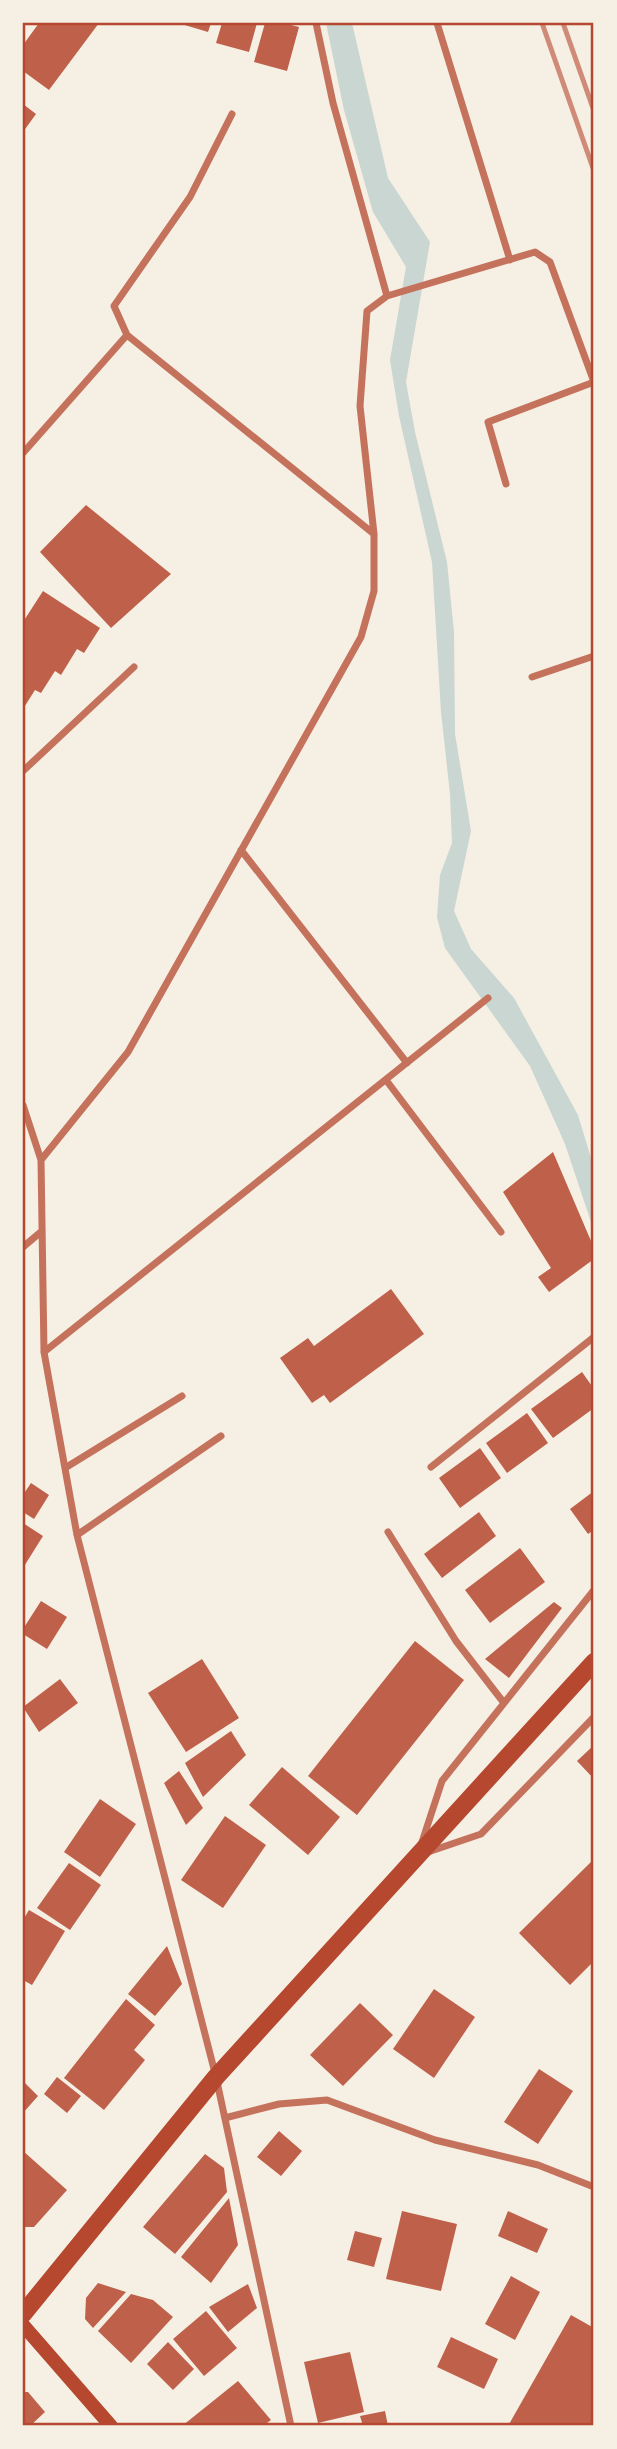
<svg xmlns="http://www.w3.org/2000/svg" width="617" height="2449" viewBox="0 0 617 2449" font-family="'Space Grotesk',sans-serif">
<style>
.water{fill:#c9d6d2}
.building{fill:#bf614a}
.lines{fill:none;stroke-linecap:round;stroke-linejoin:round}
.minor{stroke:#c5725c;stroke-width:7}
.secondary{stroke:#b5482f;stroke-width:14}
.primary{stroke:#b5482f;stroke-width:18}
.rail{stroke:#cf8b77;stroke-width:5}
.neatline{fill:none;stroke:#b5482f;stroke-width:2.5}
</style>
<rect width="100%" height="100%" fill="#f6efe4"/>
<path class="water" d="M326,23H352L388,178L430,242L406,382L415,432L447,562L454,632L455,734L471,831L454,911L471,949L514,998L578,1115L594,1168V1231L565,1144L530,1066L445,948L437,917L440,875L452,843L450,794L441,712L432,562L399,416L390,360L406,267L373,212L344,110Z"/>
<path class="building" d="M39,23H99L49,90L23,71V45Z
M178,23H211L208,32Z
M222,23H257L249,52L216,43Z
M265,23H283L299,27L287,71L254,62Z
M23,104L36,114L23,132Z
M86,505L171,574L111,628L40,552Z
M43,591L100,628L84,653L77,649L61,675L55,671L41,693L35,690L23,709V622Z
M553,1152L594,1248V1259L549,1292L538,1277L551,1268L503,1192Z
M391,1289L424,1334L330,1403L324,1395L312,1403L280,1358L308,1338L314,1346Z
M582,1372L594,1389V1408L553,1438L531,1409Z
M527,1413L548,1443L507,1473L486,1443Z
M480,1448L501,1478L460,1508L439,1478Z
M31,1483L49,1495L34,1519L23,1512V1495Z
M594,1491V1530L588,1534L570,1509Z
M479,1512L496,1536L442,1578L424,1554Z
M23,1523L43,1536L23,1568Z
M520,1548L545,1582L490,1623L465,1590Z
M41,1601L67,1617L47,1649L23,1634V1629Z
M554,1602L562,1608L509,1678L485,1659Z
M415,1641L464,1680L357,1815L308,1776Z
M202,1659L239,1718L186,1752L148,1693Z
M60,1679L78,1703L39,1732L23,1707Z
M231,1731L246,1755L203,1797L185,1763Z
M594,1745V1779L577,1761Z
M282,1767L340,1817L308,1855L249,1805Z
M179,1771L203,1808L186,1825L164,1783Z
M100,1799L136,1824L100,1877L64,1852Z
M225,1816L266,1845L223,1908L181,1880Z
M594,1859V1961L570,1985L519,1933Z
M69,1863L101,1885L70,1930L37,1908Z
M29,1910L65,1931L32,1985L23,1980V1920Z
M167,1946L182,1984L155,2016L128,1994Z
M434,1989L475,2017L434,2078L393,2049Z
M126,1999L155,2025L134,2050L145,2060L104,2110L64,2078Z
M360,2003L393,2035L343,2086L310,2055Z
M539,2069L573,2091L538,2144L504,2122Z
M57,2077L81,2096L67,2113L44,2094Z
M23,2081L38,2096L23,2113Z
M279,2131L302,2151L281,2176L257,2157Z
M23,2151L67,2190L34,2227H23Z
M205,2154L224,2168L227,2192L175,2254L143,2227Z
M229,2198L238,2245L211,2283L181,2257Z
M402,2211L457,2224L441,2291L386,2279Z
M508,2211L548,2229L537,2253L498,2236Z
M355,2231L382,2238L374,2267L347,2260Z
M511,2276L540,2292L515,2340L485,2324Z
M98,2283L126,2292L93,2328L85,2319L86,2298Z
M248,2284L257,2308L228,2332L209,2307Z
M131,2294L153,2300L173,2317L131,2363L98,2331Z
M206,2311L237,2348L204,2376L173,2339Z
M571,2315L594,2328V2421L591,2426H508Z
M451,2337L498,2359L484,2389L437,2367Z
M168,2342L194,2369L173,2390L147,2364Z
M350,2352L364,2412L318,2423L304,2362Z
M238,2381L271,2420L263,2426H182Z
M23,2392H28L45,2412L30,2426H23Z
M385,2411L388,2426H363L360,2416Z"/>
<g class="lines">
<path class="minor" d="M316,23L333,103L387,296
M437,23L510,260
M127,335L114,306L190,197L232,114
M23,453L127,335L374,534
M506,484L488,422L594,382
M532,677L594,656
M23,771L134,667
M241,850L407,1063
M386,1080L501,1232
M23,1105L41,1160L44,1352L77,1535L216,2077L291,2426
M41,1160L128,1052L361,637L374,591V534L360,406L367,311L387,296L535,252L550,262L594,382
M23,1247L42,1231
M44,1352L488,998
M431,1467L594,1337
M65,1468L182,1396
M388,1532L456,1641L504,1703
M77,1535L221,1436
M422,1842L442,1781L594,1590
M428,1852L481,1834L594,1717
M225,2118L279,2104L327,2100L435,2140L538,2165L594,2187"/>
<path class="secondary" d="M23,2325L111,2426"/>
<path class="primary" d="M23,2314L216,2077L594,1662"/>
<path class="rail" d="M542,23L594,171
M563,23L594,111"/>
</g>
<rect width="617" height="2449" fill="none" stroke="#f6efe4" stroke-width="49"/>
<rect x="24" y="24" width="568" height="2400" class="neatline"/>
</svg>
